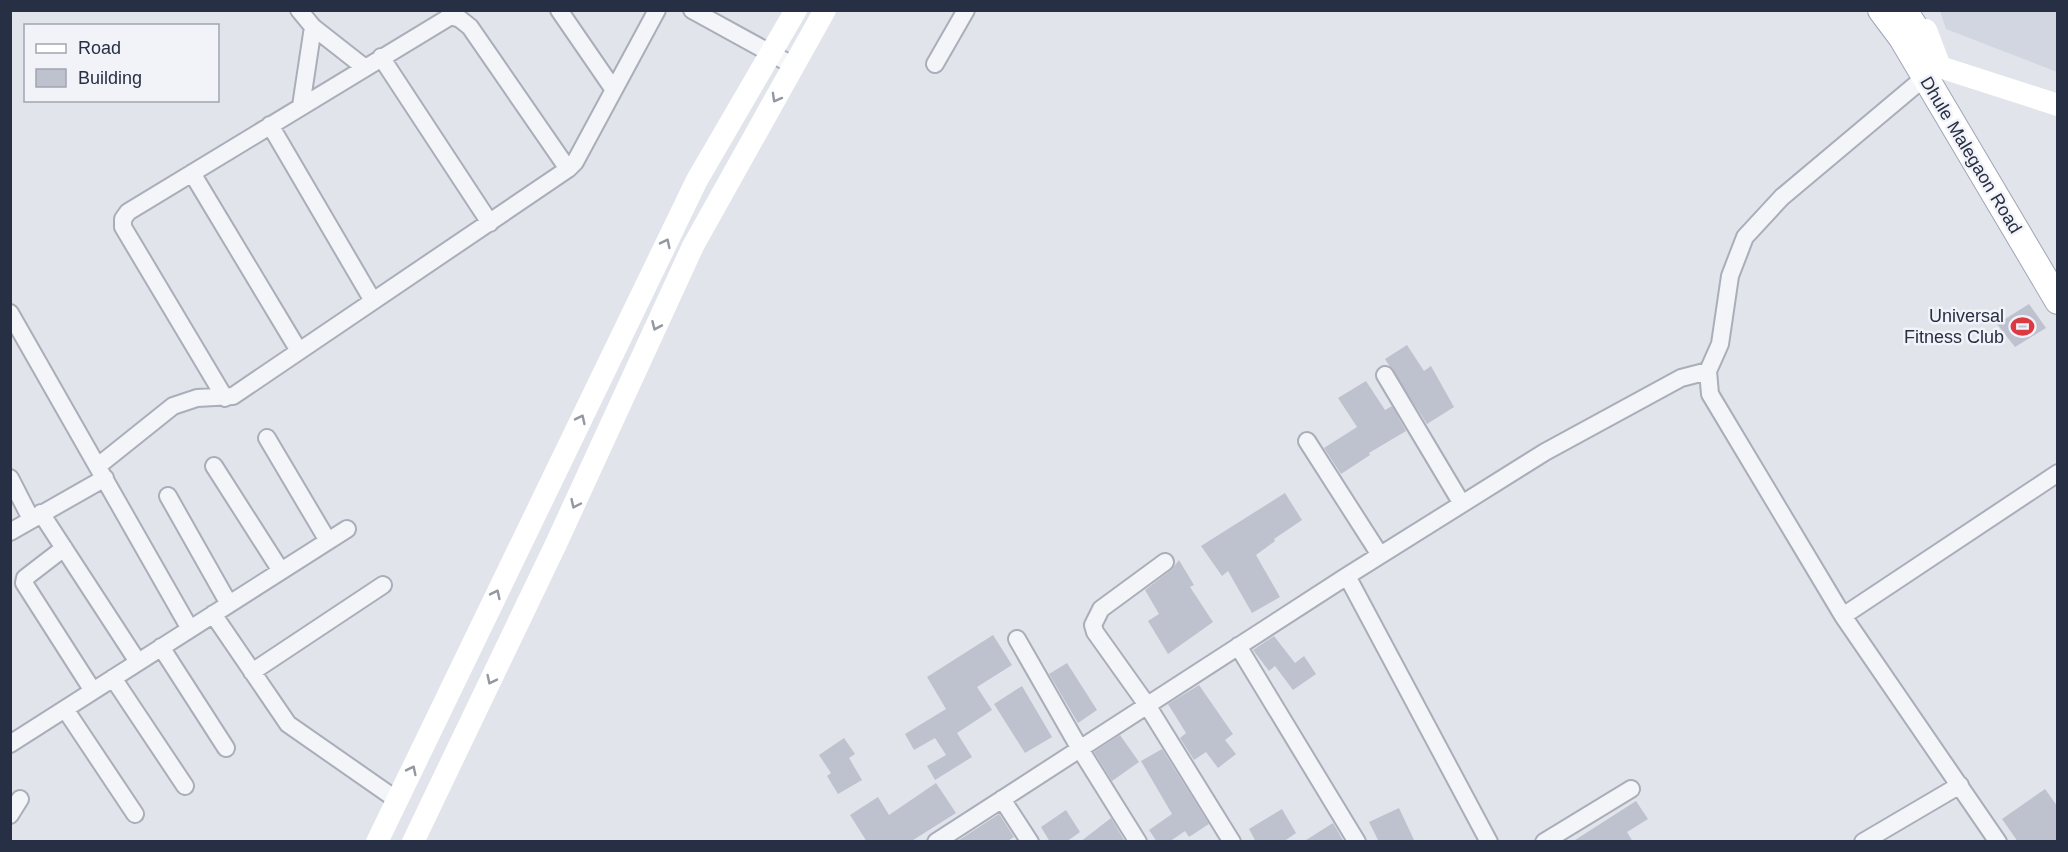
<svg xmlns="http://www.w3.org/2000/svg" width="2068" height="852" viewBox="0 0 2068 852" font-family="Helvetica,sans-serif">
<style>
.built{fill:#d2d6e0}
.building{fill:#bdc2ce}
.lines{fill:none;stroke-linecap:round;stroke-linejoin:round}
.street-casing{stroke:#a9aeb9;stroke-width:20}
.primary-casing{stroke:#9fa6b8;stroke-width:28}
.street{stroke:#f4f5f9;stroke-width:16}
.secondary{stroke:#fff;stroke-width:22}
.primary{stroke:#fff;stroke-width:26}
.oneway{stroke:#9397a2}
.labels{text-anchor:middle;stroke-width:5;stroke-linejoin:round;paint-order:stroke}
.street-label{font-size:18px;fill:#272f44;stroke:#f1f3f8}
.poi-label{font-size:18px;fill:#272f44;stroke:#f1f3f8;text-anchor:end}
</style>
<rect width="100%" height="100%" fill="#e1e4eb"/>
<path class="built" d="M1940,11H2057V72L1946,29Z"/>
<path class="building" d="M2029,304L2046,328L2015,347L1997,324Z
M1407,345L1424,371L1431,366L1454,407L1427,424L1385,359Z
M1366,381L1385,410L1392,406L1406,431L1369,453L1370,455L1341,474L1324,448L1357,427L1338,398Z
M1285,493L1302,520L1274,539L1275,541L1256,555L1280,597L1252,613L1228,571L1222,576L1201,546Z
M1179,560L1194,585L1190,587L1213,622L1168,654L1148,621L1159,614L1145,590L1171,570Z
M993,635L1012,665L977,687L992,710L957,733L972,757L935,780L927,766L946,755L935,738L914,750L905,734L946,709L927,677Z
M1274,636L1295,663L1304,656L1316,674L1293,690L1275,666L1269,671L1253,650Z
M1067,663L1097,710L1078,723L1049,674Z
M1199,685L1233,734L1225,740L1236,754L1218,768L1206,752L1194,760L1180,738L1186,733L1168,704Z
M1022,686L1052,737L1025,753L994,704Z
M1120,735L1139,762L1112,781L1094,752Z
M844,738L855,754L849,758L862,780L838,794L827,776L831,773L819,755Z
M1162,749L1209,824L1189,837L1185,831L1169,842H1157L1149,830L1172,814L1141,761Z
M936,783L956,813L910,842H867L850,815L878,797L889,815Z
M2045,789L2058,807V842H2018L2002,819Z
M1636,801L1648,819L1627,832L1633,842H1572Z
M1399,808L1415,842H1379L1369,822Z
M1282,809L1296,833L1283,842H1256L1249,829Z
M1066,810L1080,832L1066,842H1050L1041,827Z
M999,814L1014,837L1006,842H956Z
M1111,818L1124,840L1080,842Z
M1333,823L1344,842H1303Z"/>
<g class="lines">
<defs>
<path id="street" d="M299,10L313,27L364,67
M559,10L614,90
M692,10L794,66
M381,57L490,223
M935,64L966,10
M1925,77L1782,197L1745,237L1730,276L1720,344L1708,371L1710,394L1843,616L1998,842
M301,106L313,27
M270,125L373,301
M192,173L299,351
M10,313L190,629
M1385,375L1462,504
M225,398L123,227V219L128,212L451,16L460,19L470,27L568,169
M267,438L328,541
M1307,441L1380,555
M98,466L173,406L197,398L233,396L568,169L575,162L657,10
M214,466L281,571
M10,478L31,519
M168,496L229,604
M41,513L138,662
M10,532L105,478
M64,548L25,578L24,583L93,691
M1165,562L1101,609L1093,625L1095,632L1147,705L1232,842
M1347,576L1489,842
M213,614L288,724L397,800
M1843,616L2058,473
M1017,639L1080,749L1138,842
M1238,646L1357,842
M161,647L226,748
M252,672L383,585
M113,678L185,786
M65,709L135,814
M10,744L347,529
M1002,799L1030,842
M10,815L20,799
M936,842L1347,576L1545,452L1681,378L1708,371
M1544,842L1631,789
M1863,842L1960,785"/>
<path id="primary" d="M1881,10L1902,38L2058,301
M1904,10L1928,48"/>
</defs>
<use href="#street" class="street-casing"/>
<use href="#primary" class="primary-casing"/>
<use href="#street" class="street"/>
<path class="secondary" d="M1926,30L1940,67L2058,105
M377,842L697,180L796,10
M413,842L556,544L693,246L825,10"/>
<use href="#primary" class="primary"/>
</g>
<defs><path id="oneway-chevron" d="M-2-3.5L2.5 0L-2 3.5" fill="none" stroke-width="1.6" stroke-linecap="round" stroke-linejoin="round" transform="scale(1.5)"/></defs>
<g class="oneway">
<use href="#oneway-chevron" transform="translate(776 98) rotate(119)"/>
<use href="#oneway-chevron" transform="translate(666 243) rotate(-64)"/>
<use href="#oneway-chevron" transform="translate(656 326) rotate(114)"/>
<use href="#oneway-chevron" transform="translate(581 419) rotate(-64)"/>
<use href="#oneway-chevron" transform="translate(575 504) rotate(115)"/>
<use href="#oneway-chevron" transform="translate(496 594) rotate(-64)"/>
<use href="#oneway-chevron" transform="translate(491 680) rotate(116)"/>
<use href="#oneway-chevron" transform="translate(412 770) rotate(-64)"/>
</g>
<defs>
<symbol id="stadium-bare" viewBox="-9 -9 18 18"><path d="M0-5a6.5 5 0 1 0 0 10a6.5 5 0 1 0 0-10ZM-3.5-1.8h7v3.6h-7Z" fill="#db3a42" stroke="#f1f3f8" stroke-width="2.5" paint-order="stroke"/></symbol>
</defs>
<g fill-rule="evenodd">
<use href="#stadium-bare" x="2006" y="310" width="33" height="33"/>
</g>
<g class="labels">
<g class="street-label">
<text transform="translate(1971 155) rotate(59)" y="6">Dhule Malegaon Road</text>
</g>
<g class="poi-label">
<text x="2004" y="322">Universal<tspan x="2004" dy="21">Fitness Club</tspan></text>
</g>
</g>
<rect width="2068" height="852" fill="none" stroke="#272f44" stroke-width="24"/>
<rect x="24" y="24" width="195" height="78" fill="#f1f3f8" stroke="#a0a5b0" stroke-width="1.5"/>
<rect x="36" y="44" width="30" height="9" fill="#ffffff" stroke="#a0a5b0" stroke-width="1.5"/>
<text x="78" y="54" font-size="18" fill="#272f44">Road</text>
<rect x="36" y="69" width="30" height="18" fill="#bdc2ce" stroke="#a0a5b0" stroke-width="1.5"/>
<text x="78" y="84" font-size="18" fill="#272f44">Building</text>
</svg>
